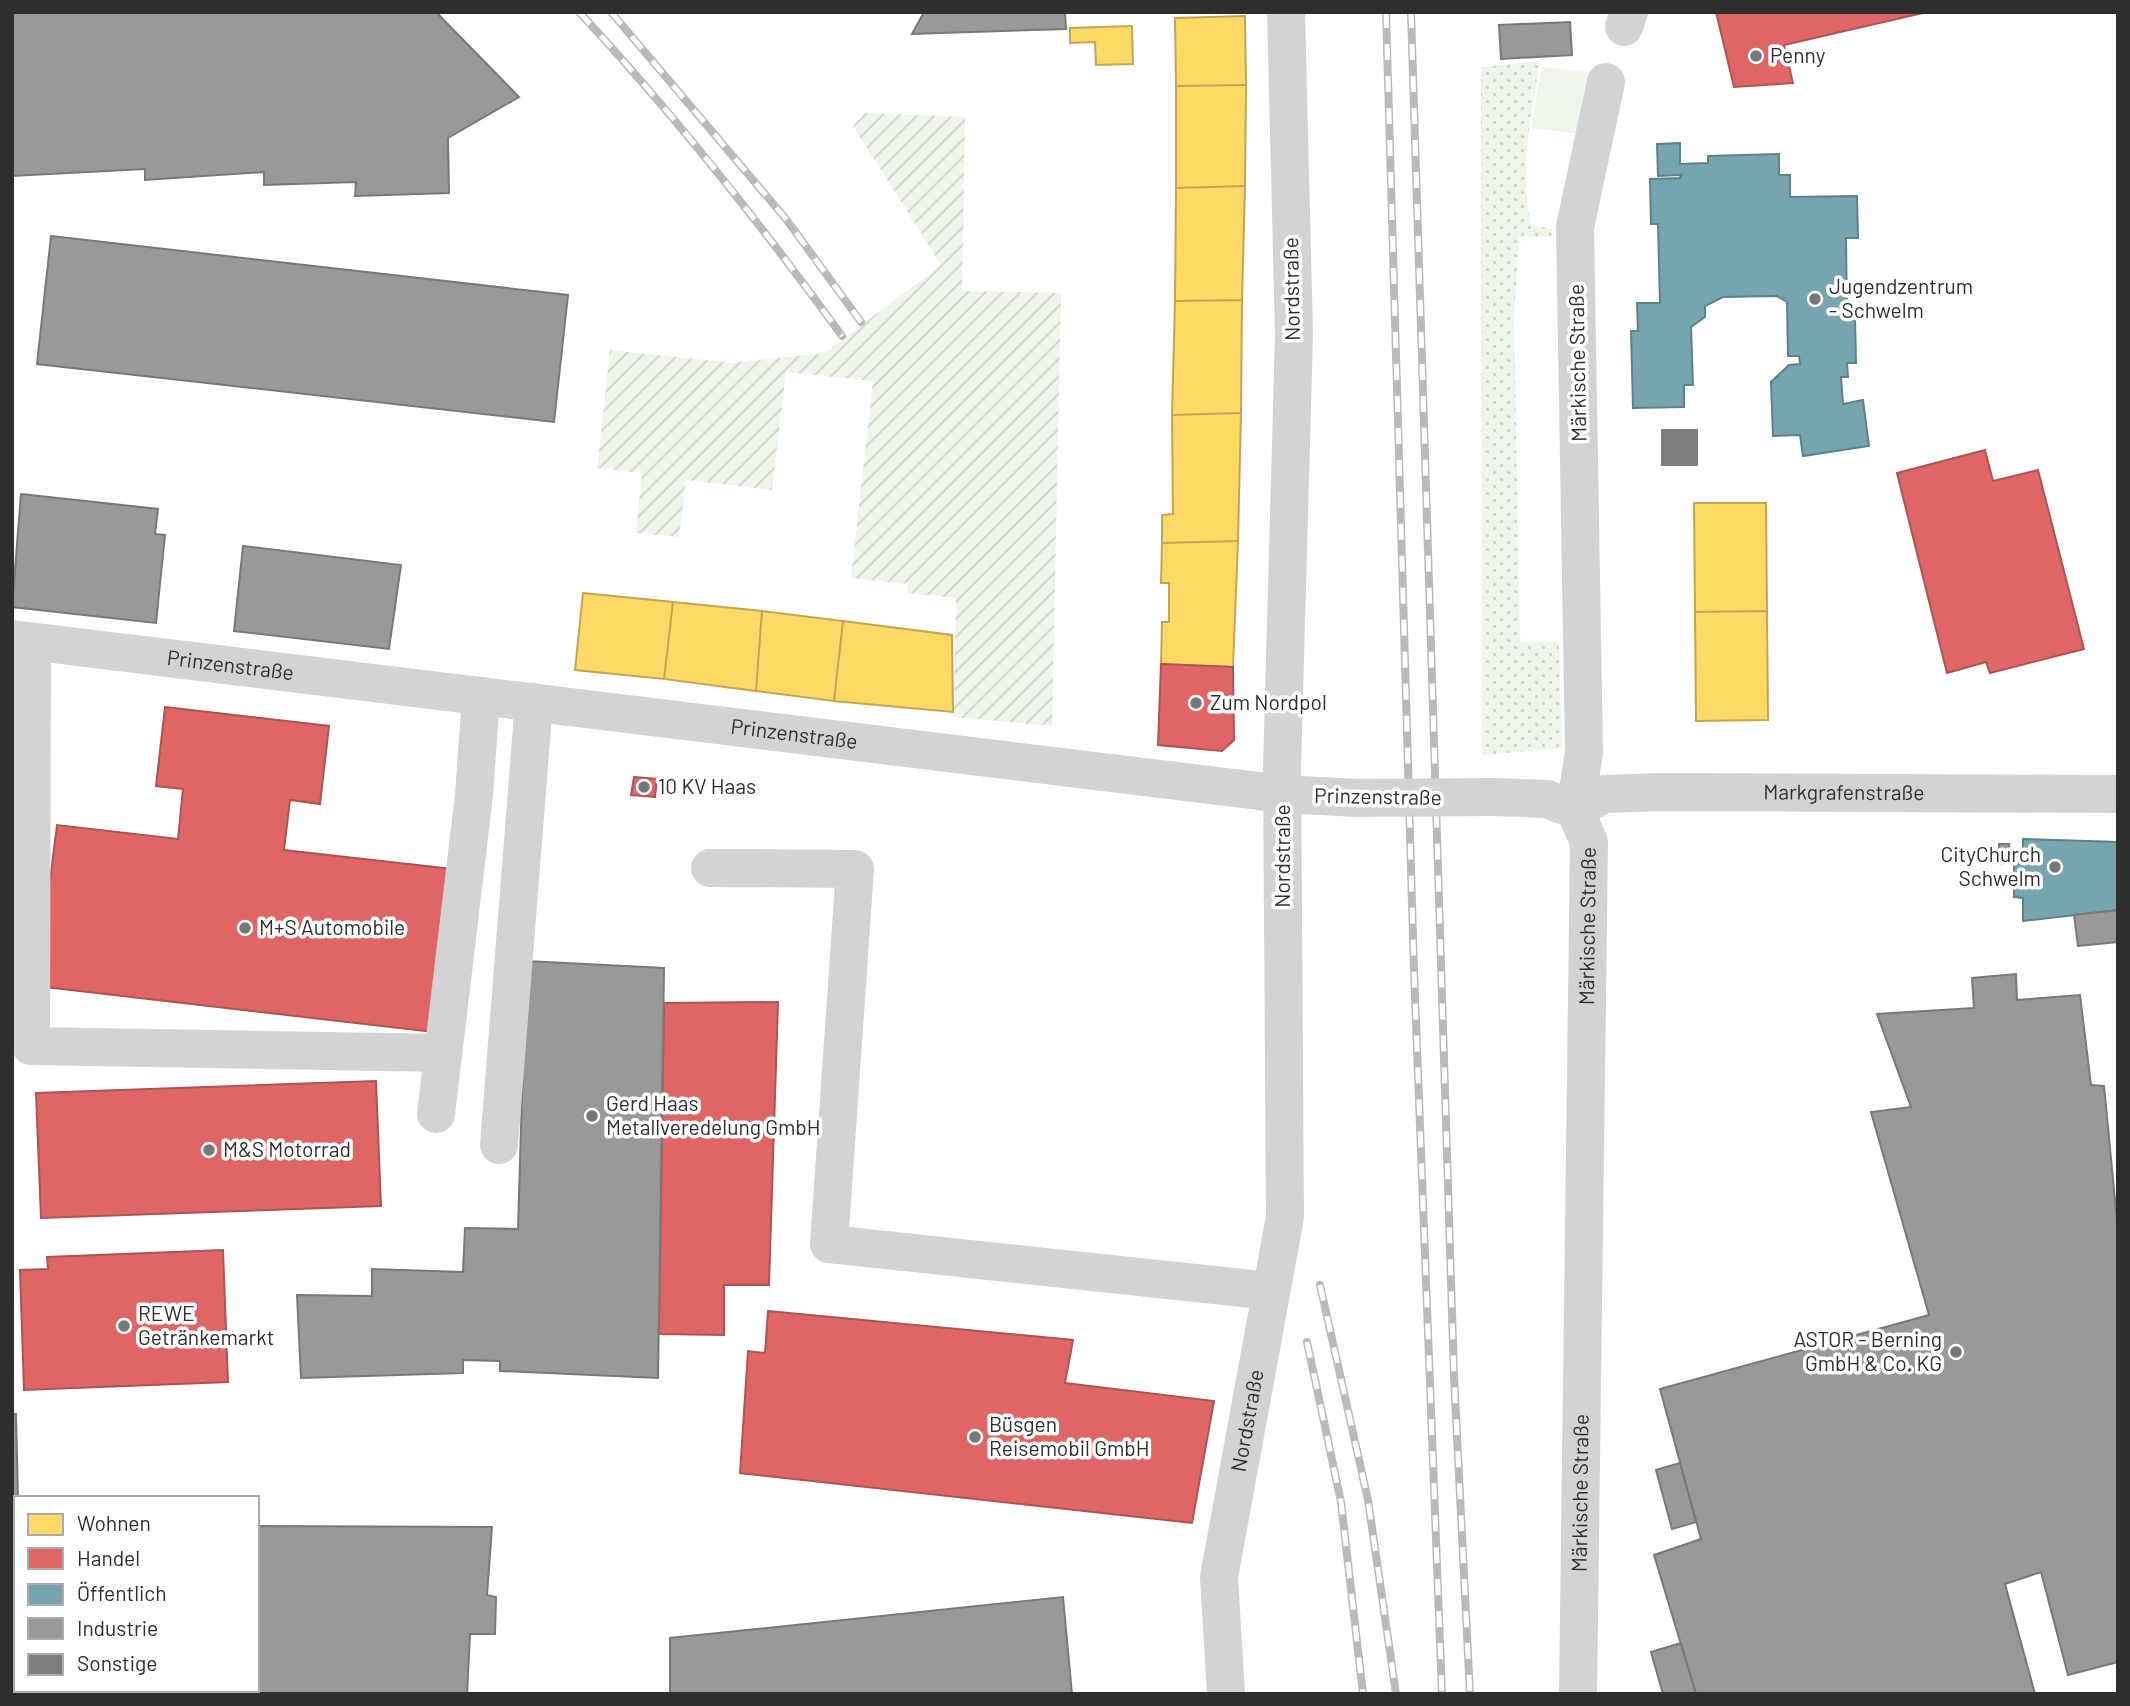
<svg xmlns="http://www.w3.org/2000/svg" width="2130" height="1706" viewBox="0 0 2130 1706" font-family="Barlow,sans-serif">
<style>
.grass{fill:url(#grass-dots)}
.garden{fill:url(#garden-furrows)}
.pitch{fill:#f0f5eb}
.homes{fill:#ffd966;stroke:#c0a655;stroke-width:2}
.shops{fill:#e06666;stroke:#ab5555;stroke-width:2}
.public{fill:#76a5af;stroke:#608188;stroke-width:2}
.industry{fill:#999;stroke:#797979;stroke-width:2}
.building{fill:#7e7e7e}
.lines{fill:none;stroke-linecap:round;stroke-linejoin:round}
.minor{stroke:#d3d3d3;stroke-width:38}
.rail-casing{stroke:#bababa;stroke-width:8}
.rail{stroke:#fff;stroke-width:5;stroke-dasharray:16;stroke-linecap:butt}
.minor-bridge{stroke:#d3d3d3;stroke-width:38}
.poi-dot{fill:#777;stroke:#fff;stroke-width:2.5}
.labels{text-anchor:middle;stroke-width:7;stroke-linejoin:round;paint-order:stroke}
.poi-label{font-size:21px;fill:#2e2e2e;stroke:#fff;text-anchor:start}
.street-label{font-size:21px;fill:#2e2e2e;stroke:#fff}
</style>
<defs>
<pattern id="grass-dots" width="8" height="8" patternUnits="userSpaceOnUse" patternTransform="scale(1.75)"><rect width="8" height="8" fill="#f0f5eb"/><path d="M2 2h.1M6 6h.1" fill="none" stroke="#ced2ca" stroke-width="1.8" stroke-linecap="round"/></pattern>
<pattern id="garden-furrows" width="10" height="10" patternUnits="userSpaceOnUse" patternTransform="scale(1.75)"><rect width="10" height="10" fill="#f0f5eb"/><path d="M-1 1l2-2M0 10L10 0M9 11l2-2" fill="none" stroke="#ced2ca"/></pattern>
</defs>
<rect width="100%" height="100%" fill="#fff"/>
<path class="grass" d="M1540,61C1531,117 1519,169 1531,225L1552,229L1551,237H1519L1514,320L1520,642H1559L1562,748L1482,755L1481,67Z"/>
<path class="garden" d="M865,113L965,117L962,291L1061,293L1052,726L954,717L956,598L907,593L908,584L851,578L873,381L786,372L772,490L686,480L679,537L636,533L642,473L597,468L610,350L732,363L825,353L941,265L853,126Z"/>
<path class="pitch" d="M1542,67L1612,75L1606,137L1531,128Z"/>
<path class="homes" d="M1245,16L1246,85L1176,86L1175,18Z
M1132,26L1133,64L1096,65L1095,42L1070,43V28Z
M1246,85L1245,186L1176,188V86Z
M1245,186L1242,300L1175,301L1176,188Z
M1242,300L1241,413L1172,415L1175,301Z
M1241,413L1238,541L1162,543V515L1173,514L1172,415Z
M1694,503H1766L1767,611L1695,612Z
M1238,541L1233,667L1161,664L1162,622H1169V583H1161L1162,543Z
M583,593L673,602L664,679L575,670Z
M673,602L762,611L756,691L664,679Z
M762,611L843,621L834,701L756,691Z
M1767,611L1768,720L1696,721L1695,612Z
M843,621L952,635L953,712L834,701Z"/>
<path class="shops" d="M1716,12H1927L1784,45L1793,83L1734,87Z
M1985,450L1993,481L2038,470L2084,649L1990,673L1986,662L1947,673L1897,473Z
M1161,664L1233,667L1234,740L1222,751L1158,745Z
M165,707L329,726L320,804L290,800L284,850L452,869L433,1032L37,986L57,825L178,839L183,789L156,786Z
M634,777L657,779L655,797L631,795Z
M778,1002L769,1285H724V1335L659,1334L664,1003Z
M376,1081L381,1206L41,1218L36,1093Z
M223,1250L228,1382L24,1390L20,1270L48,1269L47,1257Z
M768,1311L1073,1340L1065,1383L1214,1401L1192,1523L740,1473L748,1351L765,1353Z"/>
<path class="public" d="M1680,143V164L1708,163V156L1779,154V175H1790V197L1857,196L1858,238H1846L1847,316H1855L1856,363H1847L1848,377H1841L1843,404L1863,400L1869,446L1803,456L1800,435L1773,436L1771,382L1789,365L1800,364L1799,356H1788L1787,302L1777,296L1723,297L1705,306V317L1691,327L1693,385H1684V407L1633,408L1631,331H1638L1637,303H1660L1658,224H1651L1650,179L1680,178L1681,175L1658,176L1657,144Z
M2023,839L2118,842V910L2023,921V898L2014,897V853H2023Z"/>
<path class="industry" d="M12,12H436L519,97L448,138L449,193L355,196L356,182L264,185V172L145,180V169L12,176Z
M924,12H1065L1066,29L912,34Z
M1570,22L1572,55L1501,59L1499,25Z
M51,236L568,295L554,422L37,364Z
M21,494L158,509L155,534L165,535L156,623L12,607Z
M243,546L401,565L389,649L234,631Z
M1999,844H2009L2010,863L2000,864Z
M2118,910V942L2078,946L2074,915Z
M526,961L664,968L658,1378L500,1371V1361L463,1360V1373L301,1378L297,1295L372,1296V1269L463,1272L465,1228L518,1229Z
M2016,974L2017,1000L2080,995L2091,1085L2104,1086L2118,1231V1662L2068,1675L2041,1572L2005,1584L2035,1694H1696L1654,1555L1701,1539L1660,1389L1929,1315L1871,1112L1911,1107L1877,1014L1974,1008L1972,978Z
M12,1414H16L18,1498H16V1690H257V1526L492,1527L487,1595L496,1597L495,1634H470L467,1694H12Z
M1680,1463L1696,1522L1672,1529L1656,1470Z
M1063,1597L1072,1694H670V1638Z
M1681,1643L1696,1694H1663L1651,1652Z"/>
<path class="building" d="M1661,429H1698V466H1661Z"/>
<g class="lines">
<g class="minor">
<path d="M1624,27L1629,12"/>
<path id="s1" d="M12,639L1283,794L1358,798"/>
<path d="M32,642L31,1046L443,1053"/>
<path d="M1495,797L1547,799L1575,810"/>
<path id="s2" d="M1575,810L1604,794L1663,792L2118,794"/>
<path d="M710,868L855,869L829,1244L1271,1291"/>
<path d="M436,1114L474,795L481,696"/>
<path d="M499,1145L534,702"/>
<path id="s3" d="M1226,1694L1219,1577L1285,1217L1282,767L1294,335L1286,12"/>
<path id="s4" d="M1578,1694L1589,842L1575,810L1584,752L1575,227L1606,82"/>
</g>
<defs>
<path id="rail" d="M579,12C674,114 760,223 842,336
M611,12L786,219L861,322
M1386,12L1414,971L1442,1694
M1411,12L1454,1376L1470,1694
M1320,1285L1368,1500L1396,1694
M1307,1342L1341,1502L1363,1694"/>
</defs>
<use href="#rail" class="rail-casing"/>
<use href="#rail" class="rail"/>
<path class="minor-bridge" d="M1358,798L1495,797"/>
</g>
<g class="poi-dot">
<circle cx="1756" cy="56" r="7"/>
<circle cx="1815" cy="299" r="7"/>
<circle cx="1196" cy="703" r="7"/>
<circle cx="644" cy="787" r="7"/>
<circle cx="2055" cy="867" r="7"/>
<circle cx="245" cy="928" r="7"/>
<circle cx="592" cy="1116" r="7"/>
<circle cx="209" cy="1150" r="7"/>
<circle cx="124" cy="1326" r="7"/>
<circle cx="1956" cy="1352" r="7"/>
<circle cx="975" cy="1437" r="7"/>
</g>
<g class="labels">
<g class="poi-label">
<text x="1770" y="63">Penny</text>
<text x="1829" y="294">Jugendzentrum<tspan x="1829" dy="24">- Schwelm</tspan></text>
<text x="1210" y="710">Zum Nordpol</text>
<text x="658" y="794">10 KV Haas</text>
<text x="2041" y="862" text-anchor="end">CityChurch<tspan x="2041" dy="24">Schwelm</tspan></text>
<text x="259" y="935">M+S Automobile</text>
<text x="606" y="1111">Gerd Haas<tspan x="606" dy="24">Metallveredelung GmbH</tspan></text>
<text x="223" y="1157">M&amp;S Motorrad</text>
<text x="138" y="1321">REWE<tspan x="138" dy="24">Getränkemarkt</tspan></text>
<text x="1942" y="1347" text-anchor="end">ASTOR - Berning<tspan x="1942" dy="24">GmbH &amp; Co. KG</tspan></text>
<text x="989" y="1432">Büsgen<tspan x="989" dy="24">Reisemobil GmbH</tspan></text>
</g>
<g class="street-label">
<text transform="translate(1292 289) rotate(-91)" y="7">Nordstraße</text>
<text transform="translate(1578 363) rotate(-91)" y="7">Märkische Straße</text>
<text dy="7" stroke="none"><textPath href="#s1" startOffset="220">Prinzenstraße</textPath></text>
<text dy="7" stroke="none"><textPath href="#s1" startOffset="788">Prinzenstraße</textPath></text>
<text dy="7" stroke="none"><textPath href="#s2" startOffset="273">Markgrafenstraße</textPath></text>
<text transform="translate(1378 797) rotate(1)" y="7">Prinzenstraße</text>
<text transform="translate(1283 856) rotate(-90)" y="7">Nordstraße</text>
<text dy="7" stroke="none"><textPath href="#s4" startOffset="768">Märkische Straße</textPath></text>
<text dy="7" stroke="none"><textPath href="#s3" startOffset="276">Nordstraße</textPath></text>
<text dy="7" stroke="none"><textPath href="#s4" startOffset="201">Märkische Straße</textPath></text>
</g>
</g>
<rect width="2130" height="1706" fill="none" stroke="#2e2e2e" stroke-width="28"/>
<rect x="14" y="1496" width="245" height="196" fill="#ffffff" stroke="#ababab" stroke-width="2"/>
<rect x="28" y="1514" width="35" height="21" fill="#ffd966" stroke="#ababab" stroke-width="2"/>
<text x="77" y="1531" font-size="21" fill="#2e2e2e">Wohnen</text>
<rect x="28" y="1548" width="35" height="21" fill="#e06666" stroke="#ababab" stroke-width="2"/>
<text x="77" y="1566" font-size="21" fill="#2e2e2e">Handel</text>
<rect x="28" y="1584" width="35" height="21" fill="#76a5af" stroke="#ababab" stroke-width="2"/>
<text x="77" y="1601" font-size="21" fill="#2e2e2e">Öffentlich</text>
<rect x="28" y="1618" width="35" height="21" fill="#999999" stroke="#ababab" stroke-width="2"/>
<text x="77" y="1636" font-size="21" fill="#2e2e2e">Industrie</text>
<rect x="28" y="1654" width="35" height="21" fill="#7e7e7e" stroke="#ababab" stroke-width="2"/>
<text x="77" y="1671" font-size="21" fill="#2e2e2e">Sonstige</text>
</svg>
